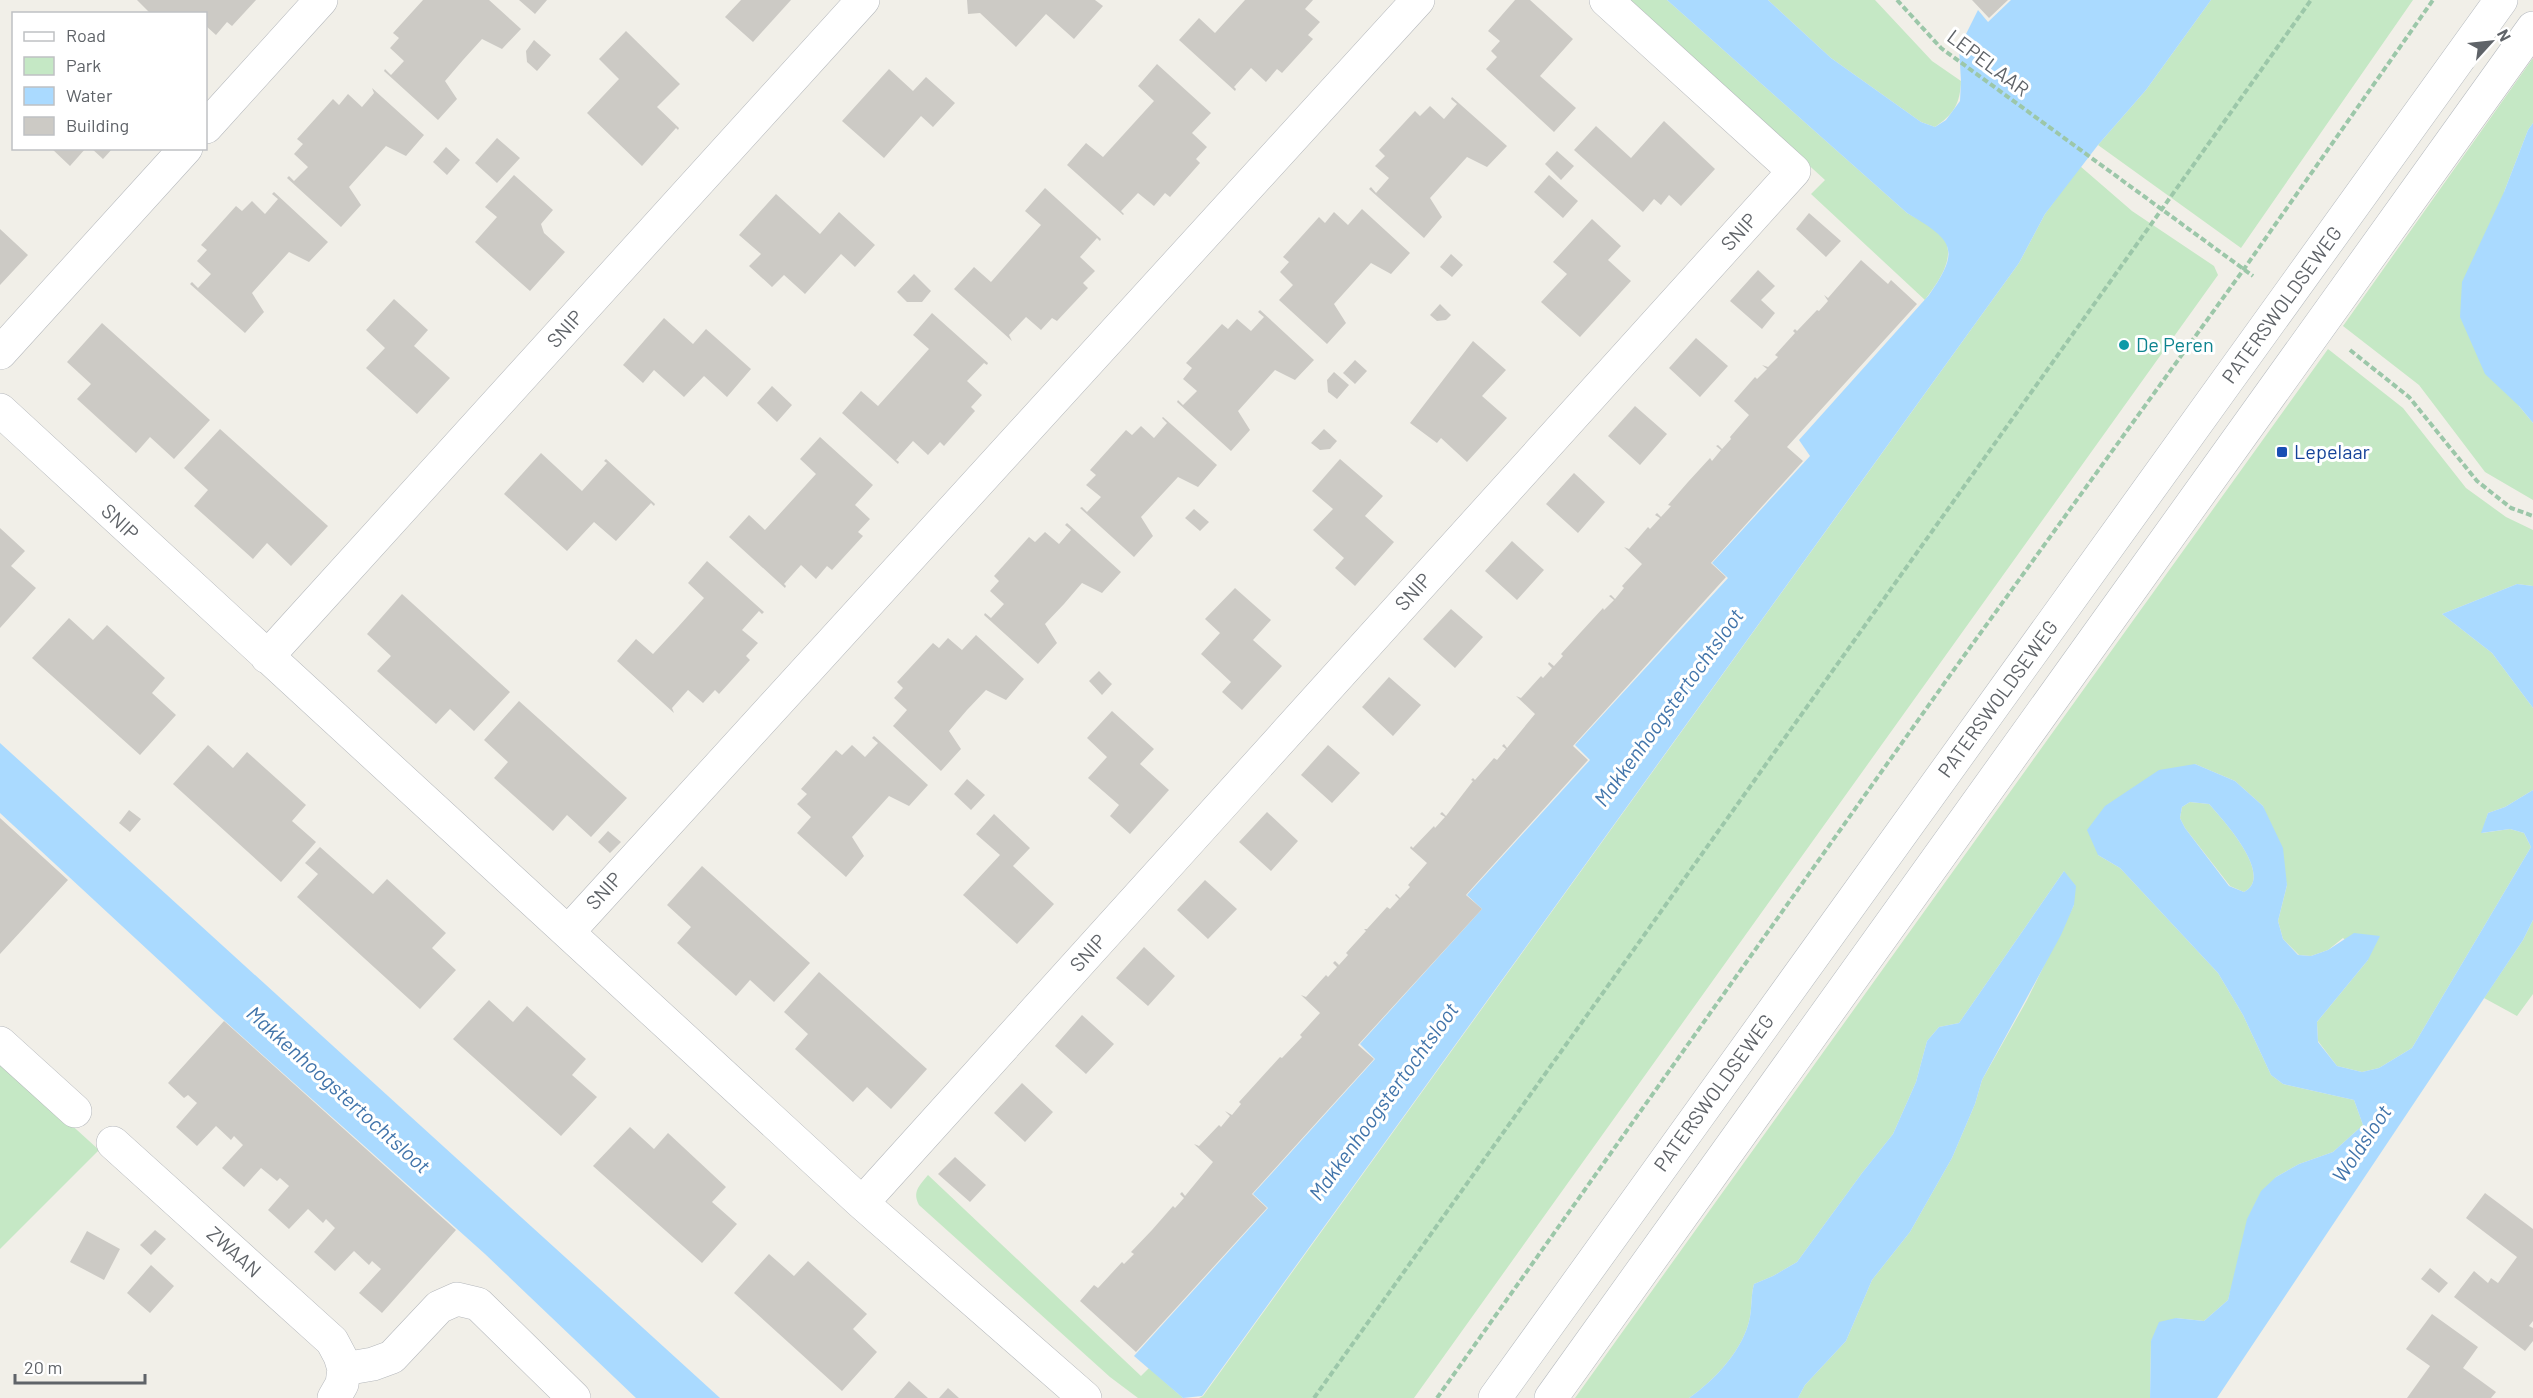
<svg xmlns="http://www.w3.org/2000/svg" width="2533" height="1398" viewBox="0 0 2533 1398" font-family="Barlow,sans-serif">
<style>
.green{fill:#c5e8c5}
.water{fill:#aadaff;fill-rule:evenodd}
.building{fill:#cccac5}
.lines{fill:none;stroke-linecap:round;stroke-linejoin:round}
.minor-casing{stroke:#b5b8bc;stroke-width:34}
.secondary-casing{stroke:#b6babf;stroke-width:34}
.path{stroke:#9cc7a9;stroke-width:4;stroke-dasharray:6 3;stroke-linecap:butt}
.minor{stroke:#fff;stroke-width:33}
.secondary{stroke:#fff;stroke-width:33}
.culture-dot{fill:#0f9aa8;stroke:#fff;stroke-width:2}
.transit-dot{fill:#1a4fb4;stroke:#fff;stroke-width:2}
.labels{text-anchor:middle;stroke-width:6;stroke-linejoin:round;paint-order:stroke}
.street-label{font-size:20px;fill:#5f6368;stroke:#fff}
.culture-label{font-size:20px;fill:#0d838f;stroke:#fff;text-anchor:start}
.transit-label{font-size:20px;fill:#164399;stroke:#fff;text-anchor:start}
.water-label{font-size:21px;font-style:italic;fill:#4174aa;stroke:#fff}
</style>
<rect width="100%" height="100%" fill="#f1efe8"/>
<path class="green" d="M1628,0H1667L1907,213C1917,219 1932,224 1940,233C1960,254 1938,282 1925,300L1811,194L1825,180Z
M1768,0H1875L1932,61L1961,81C1960,104 1954,114 1935,127L1921,122L1831,58Z
M2211,0H2413L2241,248L2098,145L2146,90Z
M2533,58V123L2528,130L2504,192L2519,406L2533,423V500L2485,472L2419,385L2343,326Z
M2080,166L2132,211L2214,266L2218,275L1414,1398H1199L1203,1396L2019,263L2045,214Z
M2328,349L2403,408L2466,488L2506,517L2533,530V586L2517,584L2442,614L2492,653L2533,708V790L2505,807L2488,813L2482,833L2510,829L2524,833L2531,847L2412,1048L2379,1068L2362,1072L2337,1066L2318,1041L2317,1022L2368,960L2343,938L2328,950L2311,956L2299,955L2283,939L2278,921L2287,885L2263,806L2235,781L2195,764L2098,855L2120,868L2218,973L2243,1015L2271,1075L2283,1084L2354,1100L2363,1125L2333,1152L2299,1164L2276,1177L2239,1261L2228,1300L2204,1321L2176,1318L2151,1341L2150,1398H1798L1805,1385L1846,1341L1872,1280L1910,1232L1952,1158L1975,1104L1982,1080L2027,1000L2074,905L2064,871L1959,1023L1939,1027L1927,1041L1916,1082L1893,1134L1862,1173L1797,1262L1773,1276L1754,1284C1751,1295 1752,1305 1750,1317C1744,1349 1715,1380 1689,1398H1575Z
M2190,802L2209,804C2223,820 2275,876 2244,892L2230,886L2185,828L2180,818L2182,807Z
M2533,920V994L2517,1016L2484,998L2523,940Z
M0,1060L99,1150L0,1249Z
M928,1175L1141,1376L1149,1368L1183,1398H1138L1110,1377L919,1205C912,1192 919,1186 928,1175Z"/>
<path class="water" d="M1667,0H1768L1831,58L1921,122L1935,127L1946,120L1960,101L1961,81L1959,48L1978,10L1988,22L2011,0H2211L2146,90L2098,145L2045,214L2019,263L1202,1396L1183,1398L1134,1356L1268,1208L1253,1194L1375,1059L1360,1044L1482,909L1467,895L1590,760L1575,745L1728,578L1712,563L1810,456L1799,440L1929,295C1962,248 1952,240 1907,213Z
M2533,123V423L2519,406L2485,374L2460,317L2462,282L2504,192L2528,130Z
M2517,584L2533,586V708L2492,653L2442,614Z
M0,743L720,1398H636L485,1254L217,1014L0,813Z
M2195,764L2235,781L2263,806L2283,848L2287,885L2278,921L2283,939L2298,955L2311,956L2328,950L2354,933L2380,936L2368,960L2317,1022L2318,1042L2337,1066L2362,1072L2379,1068L2412,1048L2531,847L2524,833L2510,829L2481,833L2488,813L2505,807L2533,790V920L2523,940L2217,1398H2150L2151,1341L2159,1322L2176,1318L2204,1321L2228,1300L2247,1219L2261,1191L2276,1177L2299,1164L2333,1152L2363,1125L2354,1100L2283,1084L2271,1075L2243,1015L2218,973L2120,868L2098,855L2087,830L2105,806L2159,770ZM2190,802L2209,804C2223,820 2275,876 2244,892L2229,886L2185,828L2180,818L2182,807Z
M2064,871L2076,886L2074,905L2061,935L1982,1080L1975,1104L1952,1158L1910,1232L1872,1280L1846,1341L1805,1385L1798,1398H1689C1715,1380 1744,1349 1750,1317C1752,1305 1751,1295 1754,1284L1773,1276L1797,1262L1862,1173L1893,1134L1916,1082L1927,1041L1939,1027L1959,1023Z"/>
<path class="building" d="M137,0H256L232,26L227,22L216,35L206,26V14H151Z
M423,0H489L521,29L502,49L482,39L463,60L445,81L457,99L438,120L384,71L385,69L391,75L404,61L390,48L399,38L393,33Z
M519,0H547L535,14Z
M741,0H791L753,42L725,17Z
M967,0H1095L1103,6L1074,39L1046,14L1016,47L980,13L968,14Z
M1245,0H1313L1305,9L1320,22L1308,35L1313,39L1282,73L1277,69L1266,82L1251,68L1234,87L1236,89L1235,91L1179,40L1199,18L1215,33Z
M1515,0H1530L1573,39L1540,76L1576,108L1554,132L1486,69L1497,57L1491,51L1500,41L1488,31Z
M1972,0H2008L1989,18Z
M626,31L680,84L657,107L679,128L678,130L676,128L642,166L587,113L619,79L599,59Z
M534,40L551,55L537,71L527,62L526,51Z
M1157,64L1211,113L1192,133L1207,147L1196,159L1200,163L1170,197L1165,193L1154,206L1138,193L1121,211L1124,214L1123,215L1067,165L1086,143L1103,157L1154,101L1138,86Z
M889,69L913,91L926,77L955,103L933,127L921,116L884,158L842,121Z
M372,88L424,135L406,156L386,146L349,187L361,205L341,227L287,178L289,176L294,181L308,167L294,154L303,144L297,139L333,99L339,105L348,94L362,107L374,93Z
M1452,97L1507,146L1487,167L1467,157L1430,198L1442,217L1424,238L1369,189L1371,187L1376,193L1389,178L1375,166L1385,156L1379,150L1415,111L1420,116L1430,106L1444,119L1457,104L1451,99Z
M1664,121L1715,169L1681,206L1669,195L1661,205L1654,199L1643,212L1574,150L1596,126L1631,158Z
M497,138L520,158L497,183L475,163Z
M446,147L460,160L447,175L433,162Z
M51,148H86L70,166Z
M91,148H113L103,159Z
M1557,151L1574,166L1561,180L1545,164Z
M514,175L553,210L541,224L544,233L565,252L530,291L475,242L497,217L485,207Z
M1549,175L1578,201L1563,218L1534,192Z
M1045,188L1101,239L1100,241L1097,238L1080,257L1095,271L1083,283L1088,288L1057,321L1052,318L1041,330L1026,317L1009,335L1012,341L954,289L974,267L991,282L1041,225L1025,211Z
M274,192L328,242L309,262L289,252L252,293L264,312L245,333L190,284L192,282L198,288L211,274L197,261L207,250L201,245L236,206L242,211L252,201L265,214L278,199L272,194Z
M776,194L820,234L839,212L875,245L855,267L841,254L805,294L784,275L772,287L749,266L761,254L739,235Z
M1362,209L1410,253L1391,274L1371,263L1334,304L1346,323L1327,344L1279,300L1293,285L1280,272L1289,262L1283,257L1319,217L1325,223L1334,212L1348,225Z
M1809,213L1841,241L1826,257L1796,229Z
M1592,219L1621,246L1608,260L1631,281L1580,337L1541,302L1567,274L1553,262Z
M0,229L28,255L0,285Z
M1451,254L1463,265L1452,277L1440,267Z
M1861,260L1888,284L1891,280L1917,304L1787,447L1803,461L1711,563L1726,577L1573,746L1588,760L1466,895L1482,909L1358,1045L1374,1059L1252,1194L1267,1208L1136,1352L1080,1301L1094,1285L1098,1288L1122,1262L1124,1264L1134,1254L1131,1252L1152,1230L1173,1206L1175,1208L1184,1198L1180,1194L1182,1192L1185,1196L1213,1162L1194,1144L1199,1146L1219,1125L1221,1127L1230,1116L1225,1111L1232,1115L1241,1104L1239,1102L1280,1057L1282,1058L1302,1037L1300,1035L1320,1013L1301,995L1306,997L1326,975L1328,977L1337,967L1333,963L1335,961L1339,965L1348,955L1346,953L1366,931L1364,929H1367L1387,907L1390,909L1399,899L1395,895L1396,894L1400,898L1410,887L1408,885L1427,863L1410,848L1411,846L1413,848L1434,826L1435,828L1445,817L1440,814L1442,812L1446,816L1473,781L1471,780L1473,778L1475,780L1494,758L1497,760L1506,749L1502,746L1504,744L1507,748L1535,714L1516,696L1521,698L1541,676L1543,678L1552,668L1548,664L1549,662L1554,666L1563,656L1561,654L1581,632L1603,608L1604,610L1614,600L1609,596L1611,595L1615,599L1624,588L1622,586L1642,564L1624,547L1629,549L1648,527L1650,529L1660,518L1655,515L1657,513L1661,517L1671,506L1668,505L1688,482L1710,458L1712,461L1721,450L1716,446L1718,445L1722,449L1731,439L1730,437L1749,415L1734,401L1755,377L1757,379L1767,369L1762,365L1768,367L1778,357L1775,355L1795,333L1793,331L1795,329L1797,331L1817,310L1819,311L1828,301L1824,295L1828,298Z
M1758,270L1775,286L1761,300L1775,313L1762,329L1730,301Z
M914,274L931,291L922,302H907L897,292Z
M394,299L428,330L414,346L450,378L417,414L366,368L385,348L366,330Z
M1440,304L1451,315L1446,320L1437,321L1430,315Z
M1260,310L1314,360L1295,380L1275,370L1238,411L1250,430L1231,451L1177,402L1178,400L1183,405L1197,391L1183,379L1192,368L1186,363L1222,324L1228,329L1237,319L1251,331L1264,317L1258,312Z
M932,313L988,363L987,365L984,363L967,381L982,395L971,407L975,411L944,446L940,442L928,455L913,441L896,460L899,462L898,464L842,413L861,391L878,406L929,349L913,335Z
M664,318L693,344L706,329L751,369L727,397L704,376L684,397L654,370L643,383L623,365Z
M102,323L210,420L174,459L150,437L136,453L77,399L91,384L67,362Z
M1696,338L1728,366L1700,397L1669,368Z
M1473,341L1506,370L1482,396L1507,418L1467,462L1441,438L1437,443L1410,423Z
M1355,360L1367,371L1355,384L1343,373Z
M1334,372L1349,385L1337,399L1328,392L1327,380Z
M772,386L792,405L777,422L757,403Z
M1635,406L1667,434L1640,465L1608,436Z
M1163,417L1217,465L1198,487L1178,477L1141,517L1153,536L1134,557L1080,508L1082,507L1087,512L1101,497L1086,485L1096,475L1090,470L1126,430L1132,435L1141,426L1154,438L1167,423L1162,418Z
M220,429L328,526L291,566L267,543L253,559L194,506L208,490L184,468Z
M1324,429L1337,441L1330,449L1320,450L1311,443Z
M820,437L873,485L855,505L870,519L858,532L863,536L832,570L827,566L816,579L801,565L784,584L786,586L785,588L729,537L749,515L765,530L816,474L800,459Z
M541,453L582,491L607,463L604,461L606,459L655,504L654,506L651,503L616,541L594,522L567,551L504,494Z
M1340,459L1383,496L1365,516L1394,542L1355,586L1335,568L1344,558L1313,530L1333,509L1312,491Z
M1574,473L1605,502L1578,533L1546,504Z
M1194,509L1209,522L1200,531L1185,518Z
M1067,523L1121,572L1102,593L1082,583L1064,604L1045,624L1057,643L1038,664L984,615L985,613L991,618L1004,604L990,591L999,581L994,576L1012,556L1029,537L1035,542L1045,532L1059,544L1071,530L1065,525Z
M0,528L25,551L11,566L36,588L0,628Z
M1512,541L1544,570L1517,600L1485,571Z
M707,561L764,612L762,614L759,611L742,630L758,643L746,656L750,660L719,694L715,690L703,703L688,690L672,708L674,713L617,661L636,639L653,654L678,627L704,598L688,583Z
M1235,588L1271,620L1253,640L1282,666L1242,710L1222,692L1231,682L1201,654L1220,633L1205,619Z
M402,594L510,692L474,731L450,709L436,724L377,671L391,656L367,634Z
M1451,609L1483,637L1455,668L1423,639Z
M69,618L93,640L107,625L165,678L152,693L176,715L140,755L32,658Z
M976,635L1024,679L1006,700L986,690L967,710L949,731L961,749L941,771L893,726L907,710L894,698L903,688L897,682L933,643L939,648L948,638L962,650Z
M1099,671L1112,684L1102,695L1089,681Z
M1389,677L1421,705L1393,736L1362,707Z
M519,701L627,798L591,837L567,815L553,831L494,778L508,762L484,740Z
M1112,711L1154,749L1140,764L1169,790L1130,834L1110,816L1119,805L1088,778L1107,757L1087,738Z
M874,736L928,785L909,806L889,796L871,816L852,837L864,856L846,877L797,833L811,817L797,804L807,794L801,789L836,750L842,755L852,745L865,757L878,743L872,738Z
M208,745L233,768L247,752L306,805L292,821L316,842L281,882L173,784Z
M1328,745L1360,773L1332,803L1301,775Z
M967,779L985,795L971,810L954,794Z
M129,810L141,819L130,832L119,823Z
M1267,812L1298,841L1271,871L1239,842Z
M994,814L1030,848L1013,866L1054,904L1017,944L963,895L1000,855L976,834Z
M0,818L68,880L0,954Z
M608,831L621,842L610,853L598,842Z
M320,847L373,894L387,879L446,933L432,948L456,970L420,1009L297,897L318,874L305,863Z
M702,866L810,963L774,1002L750,980L736,996L677,943L691,927L667,905Z
M1205,880L1237,909L1208,939L1177,910Z
M1144,947L1175,976L1148,1006L1116,978Z
M819,972L927,1069L891,1109L867,1087L853,1102L795,1049L808,1034L784,1012Z
M489,1000L513,1022L527,1006L586,1059L572,1075L597,1097L561,1136L453,1039Z
M1082,1015L1114,1044L1086,1074L1055,1046Z
M224,1021L456,1230L382,1313L359,1293L381,1269L372,1261L369,1265L354,1251L335,1271L314,1252L335,1228L326,1219L323,1223L308,1209L289,1229L268,1210L289,1186L280,1178L277,1181L261,1168L244,1187L222,1168L243,1145L234,1136L231,1140L216,1126L197,1146L176,1127L197,1103L188,1095L184,1098L168,1083Z
M1022,1083L1053,1112L1025,1142L994,1113Z
M630,1127L654,1149L668,1133L726,1187L712,1202L737,1224L702,1263L593,1166Z
M955,1157L986,1185L970,1202L938,1174Z
M2485,1193L2533,1229V1321L2529,1326L2533,1328V1341L2525,1351L2454,1297L2474,1271L2488,1283L2491,1278L2498,1283L2517,1257L2466,1218Z
M155,1230L166,1239L151,1255L140,1245Z
M87,1231L120,1249L104,1280L70,1262Z
M769,1254L794,1276L808,1261L867,1314L853,1329L877,1352L842,1391L734,1293Z
M151,1265L174,1286L150,1313L127,1293Z
M2430,1268L2448,1283L2439,1293L2421,1279Z
M2432,1314L2478,1347L2463,1368L2496,1392L2491,1398H2407L2430,1366L2406,1349Z
M909,1381L928,1398H894Z
M948,1388L959,1398H939Z"/>
<g class="lines">
<defs>
<path id="minor" d="M206,127L321,0
M0,353L186,148
M0,410L862,1203L1085,1398
M267,657L863,0
M568,932L1418,0
M0,1043L75,1111
M113,1143L332,1341L340,1356L344,1369L373,1364L392,1357L439,1307L457,1299L478,1304L574,1398
M862,1203L1794,171L1606,0
M334,1398L342,1384L344,1369"/>
<path id="secondary" d="M1495,1398L2501,0
M1551,1398L2533,28"/>
</defs>
<use href="#minor" class="minor-casing"/>
<use href="#secondary" class="secondary-casing"/>
<path class="path" d="M1897,0L1941,48L2253,276
M2350,350L2409,397L2477,481L2511,508L2533,516
M1314,1398L2311,0
M1437,1398L1953,671L2244,269L2433,0"/>
<use href="#minor" class="minor"/>
<use href="#secondary" class="secondary"/>
</g>
<circle class="culture-dot" cx="2124" cy="345" r="6"/>
<rect class="transit-dot" x="2276" y="446" width="12" height="12" rx="3"/>
<g class="labels">
<g class="street-label">
<text transform="translate(1988 63) rotate(37)" y="7">LEPELAAR</text>
<text transform="translate(1739 232) rotate(-48)" y="7">SNIP</text>
<text transform="translate(2282 305) rotate(-54)" y="7">PATERSWOLDSEWEG</text>
<text transform="translate(565 329) rotate(-48)" y="7">SNIP</text>
<text transform="translate(120 522) rotate(43)" y="7">SNIP</text>
<text transform="translate(1413 592) rotate(-48)" y="7">SNIP</text>
<text transform="translate(1998 699) rotate(-54)" y="7">PATERSWOLDSEWEG</text>
<text transform="translate(604 891) rotate(-48)" y="7">SNIP</text>
<text transform="translate(1088 953) rotate(-48)" y="7">SNIP</text>
<text transform="translate(1714 1093) rotate(-54)" y="7">PATERSWOLDSEWEG</text>
<text transform="translate(234 1252) rotate(42)" y="7">ZWAAN</text>
</g>
<g class="culture-label">
<text x="2136" y="352">De Peren</text>
</g>
<g class="transit-label">
<text x="2294" y="459">Lepelaar</text>
</g>
<g class="water-label">
<text transform="translate(1669 708) rotate(-54)" y="7">Makkenhoogstertochtsloot</text>
<text transform="translate(338 1090) rotate(42)" y="7">Makkenhoogstertochtsloot</text>
<text transform="translate(1384 1102) rotate(-54)" y="7">Makkenhoogstertochtsloot</text>
<text transform="translate(2362 1144) rotate(-56)" y="7">Woldsloot</text>
</g>
</g>
<rect x="12" y="12" width="195" height="138" fill="#ffffff" stroke="#bfc1c3" stroke-width="1.5"/>
<rect x="24" y="32" width="30" height="9" fill="#ffffff" stroke="#bfc1c3" stroke-width="1.5"/>
<text x="66" y="42" font-size="18" fill="#5f6368">Road</text>
<rect x="24" y="57" width="30" height="18" fill="#c5e8c5" stroke="#bfc1c3" stroke-width="1.5"/>
<text x="66" y="72" font-size="18" fill="#5f6368">Park</text>
<rect x="24" y="87" width="30" height="18" fill="#aadaff" stroke="#bfc1c3" stroke-width="1.5"/>
<text x="66" y="102" font-size="18" fill="#5f6368">Water</text>
<rect x="24" y="117" width="30" height="18" fill="#cccac5" stroke="#bfc1c3" stroke-width="1.5"/>
<text x="66" y="132" font-size="18" fill="#5f6368">Building</text>
<g transform="translate(2491 42) rotate(63)" stroke="#ffffff" stroke-width="4.5" paint-order="stroke">
<path d="M0-4.5L10 22L0 15L-10 22Z" fill="#5f6368"/>
<text y="-9" font-size="16" font-weight="bold" text-anchor="middle" fill="#5f6368">N</text>
</g>
<path d="M15 1374v9h130v-9" fill="none" stroke="#5f6368" stroke-width="3"/>
<text x="24" y="1374" font-size="18" fill="#5f6368" stroke="#ffffff" stroke-width="4.5" paint-order="stroke">20 m</text>
</svg>
